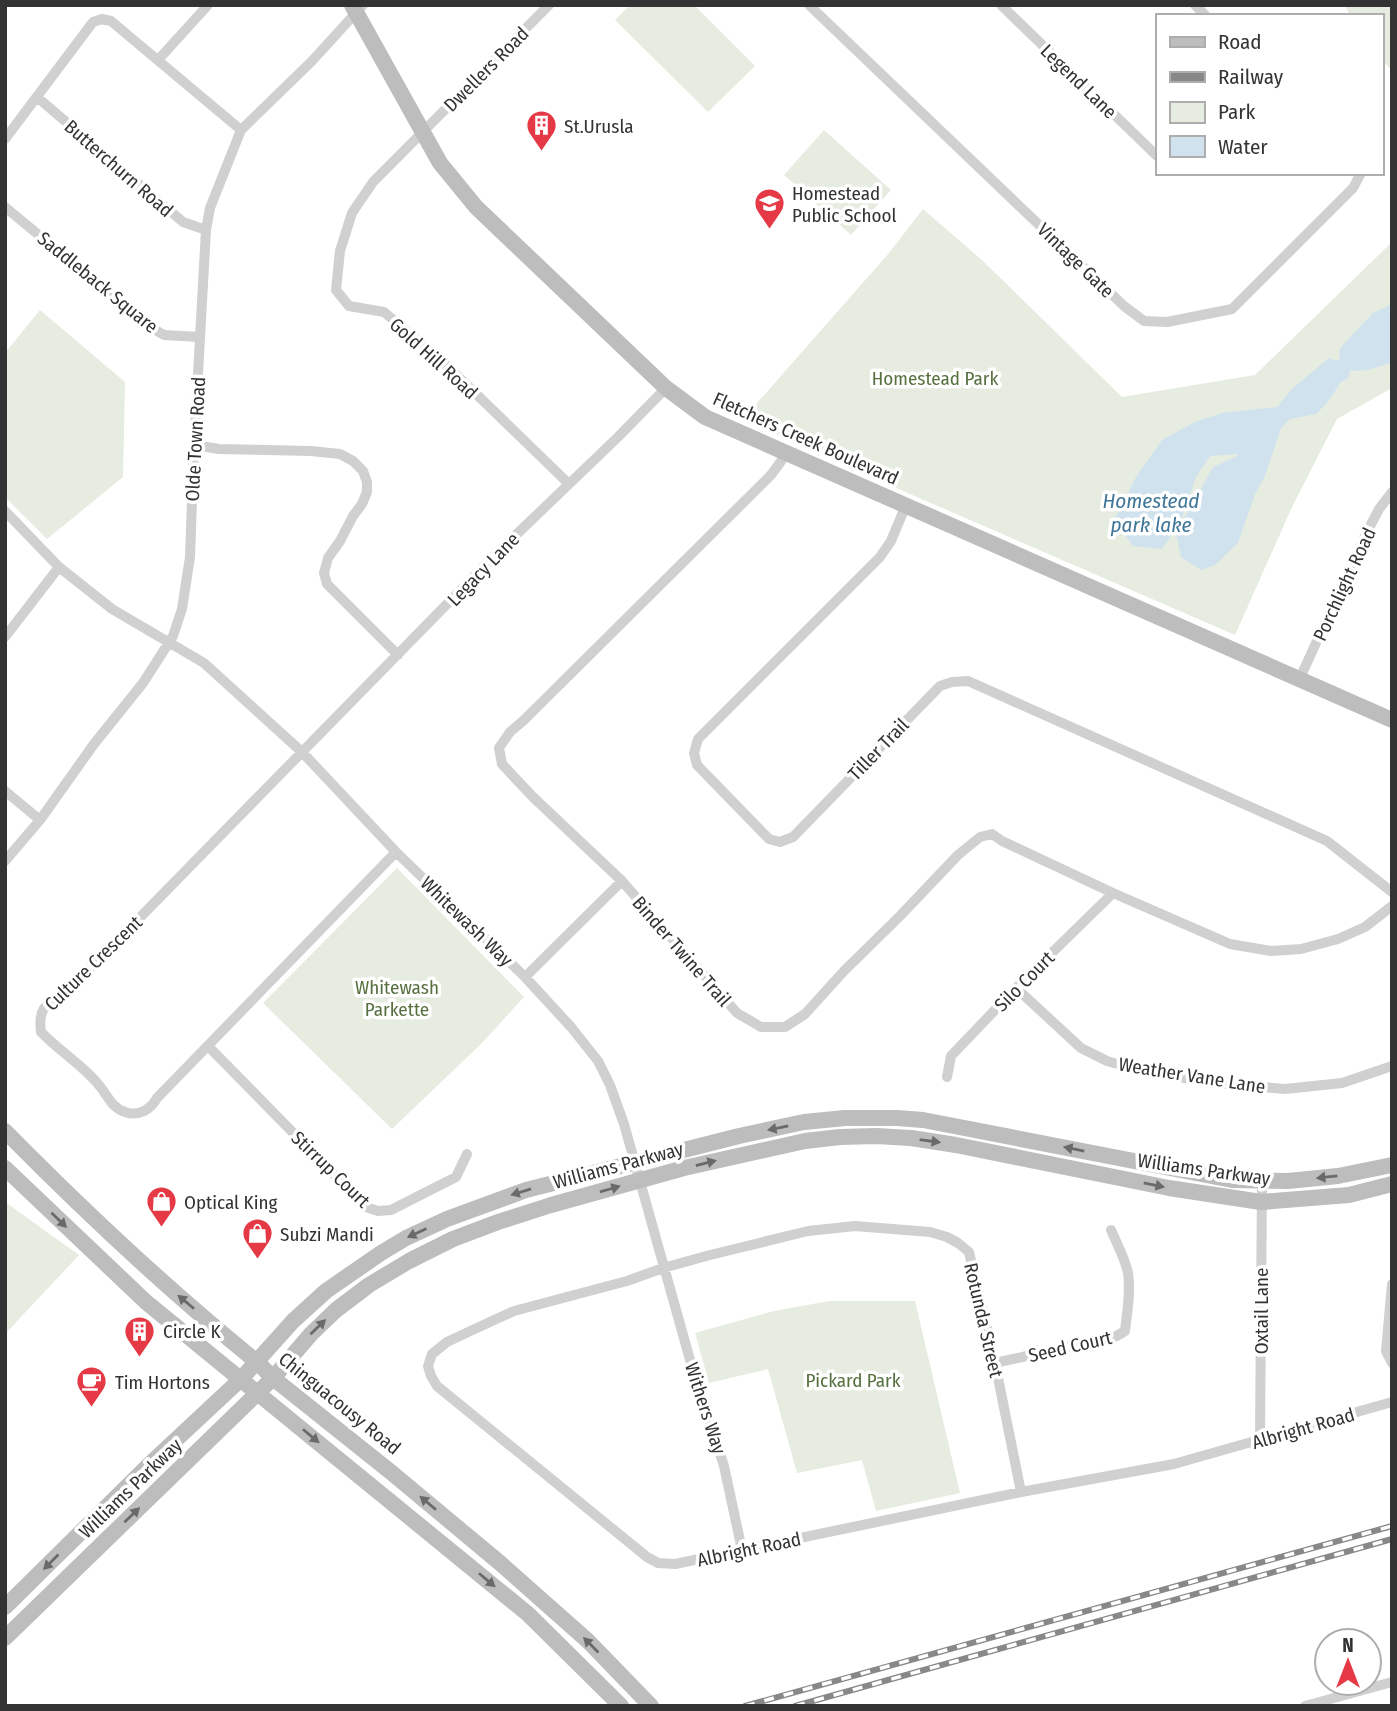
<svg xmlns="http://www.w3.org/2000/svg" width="1397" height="1711" viewBox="0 0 1397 1711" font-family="'Fira Sans Condensed',sans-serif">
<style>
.green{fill:#e6ecdf}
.water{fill:#cfe2ee}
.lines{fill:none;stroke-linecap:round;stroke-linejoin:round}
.street{stroke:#d0d0d0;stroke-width:10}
.secondary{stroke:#bdbdbd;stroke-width:16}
.rail-casing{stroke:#888;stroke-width:6}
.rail{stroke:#fff;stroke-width:3.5;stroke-dasharray:10;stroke-linecap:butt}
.oneway{fill:#6a6a6a}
.labels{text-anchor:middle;stroke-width:7;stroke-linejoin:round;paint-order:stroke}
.street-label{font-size:19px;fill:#333;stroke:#fff}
.poi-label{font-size:19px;fill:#333;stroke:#fff;text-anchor:start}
.park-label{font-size:19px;fill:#56703f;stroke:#fff}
.water-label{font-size:21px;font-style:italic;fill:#3f7597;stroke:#fff}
</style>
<rect width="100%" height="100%" fill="#fff"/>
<path class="green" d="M630,5H694L755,66L708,112L615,20Z
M1345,5H1392V70L1381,60V16H1350Z
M824,130L891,190L851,235L784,175Z
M923,209L984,262L1122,397L1255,375L1392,242V388L1337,419L1292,507L1235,635L910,494L743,419L889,253Z
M40,310L125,382L123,477L47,539L5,497V353Z
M397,868L524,997L482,1043L392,1129L263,1003Z
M5,1202L79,1255L5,1334Z
M829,1301H915L960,1493L876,1511L862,1460L797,1473L768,1369L709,1383L695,1333L774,1311Z"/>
<path class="water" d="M1392,304V362C1378,367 1364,373 1350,370L1348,378L1341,382L1326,404L1316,414L1290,419L1281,428L1264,478L1255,494L1238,543L1215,565L1201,570L1181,557L1176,533L1213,467L1236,457L1238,454L1210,456L1196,477L1180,523L1162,549L1133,546L1114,520L1136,477L1162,440L1195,422L1222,413L1277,407L1292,389L1329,358L1337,361L1340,359L1339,352L1341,347L1373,313Z"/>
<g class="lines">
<path class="street" d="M549,5L373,182L352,213L340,251L336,290L349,306L384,312L409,333L438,357L569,484
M809,5L1124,306L1144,321L1167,322L1232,309L1353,188L1361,173
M1001,5L1157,156
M1195,5L1206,16
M158,60L208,5
M37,97L183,222L206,230
M5,139L93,22L102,19L111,21L241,130
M5,207L147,325L164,335L200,337
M194,445L219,449L311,451L340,454L353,461L363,471L367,482V492L362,504L353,516L340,541L328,558L324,573L327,584L398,655
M787,453L771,475L524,720L510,732L499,748L502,764L515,778L534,798L622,881L737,1013L761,1027H785L805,1014L844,971L900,916L958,855L980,837L992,834L1002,841L1113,893L1230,944L1271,951L1301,949L1338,939L1365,927L1392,906
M906,505L891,541L880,557L698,739L694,753L697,765L769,839L780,842L793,837L940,686L952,682L968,681L1327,841L1392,892
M5,511L59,567L112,609L204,663L302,752L396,852L525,977L571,1027L598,1061L610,1085L624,1124L692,1367L724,1466L742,1550
M5,637L59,567
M1300,678L1365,536L1379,509L1392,492
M5,791L40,820
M396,852L157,1098C151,1109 139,1117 125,1112C113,1108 109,1099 102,1089C86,1067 60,1052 41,1032C38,1010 44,1004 64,995L495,555L618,437L666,388
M5,861L40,820L94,744L143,683L173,636L182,609L190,557L194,445L206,230L210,208L241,130L312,61L363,5
M525,977L622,881
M1016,988L1081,1048L1107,1061L1143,1071L1215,1083L1285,1089L1342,1083L1392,1066
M208,1046L366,1207L378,1211L391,1210L456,1177L467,1154
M947,1077L951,1056L1016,988L1113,893
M1392,1284L1386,1351L1392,1363
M995,1363L1091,1342C1104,1342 1113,1339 1125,1331C1127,1312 1131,1293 1128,1273C1125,1258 1117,1244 1111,1230
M1260,1440L1262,1182
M1021,1492L995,1363L969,1252L958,1243L947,1237L930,1232L855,1226L808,1231L710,1255L663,1268L627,1281L514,1311L479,1327L447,1342L432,1354L428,1366L431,1376L437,1386L647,1557L658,1563L675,1564L1021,1492L1174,1464L1392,1402
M1305,1706L1392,1682"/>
<path class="secondary" d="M352,5L440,163L476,207L666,388L705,417L1392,720
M5,1131C85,1212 168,1290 257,1362L273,1378L392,1473L500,1563L588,1641L651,1706
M5,1168L146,1302L528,1614L621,1706
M5,1607L152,1462L241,1379L293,1321L326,1291L381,1253L406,1238L447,1219L526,1190L739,1136L804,1122L845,1118H897L923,1120L1232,1180L1288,1181L1338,1176L1392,1165
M5,1638L273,1378L311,1334L336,1310L369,1285L409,1261L453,1239L498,1222L551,1205L684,1168L805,1141L840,1137L876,1136L911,1138L956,1145L1169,1188L1261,1202L1349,1195L1392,1184"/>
<defs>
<path id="rail" d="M745,1706L1392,1526
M795,1706L1392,1539"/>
</defs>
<use href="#rail" class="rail-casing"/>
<use href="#rail" class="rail"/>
</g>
<defs><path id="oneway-solid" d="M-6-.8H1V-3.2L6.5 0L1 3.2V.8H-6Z" transform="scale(1.75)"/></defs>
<g class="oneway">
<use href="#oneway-solid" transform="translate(778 1128) rotate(168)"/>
<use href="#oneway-solid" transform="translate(930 1141) rotate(8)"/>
<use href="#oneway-solid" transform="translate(1074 1149) rotate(-169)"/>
<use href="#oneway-solid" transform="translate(706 1163) rotate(-14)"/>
<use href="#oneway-solid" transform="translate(1327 1177) rotate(174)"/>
<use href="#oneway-solid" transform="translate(1154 1185) rotate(11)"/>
<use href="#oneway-solid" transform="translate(610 1189) rotate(-16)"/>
<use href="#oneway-solid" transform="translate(521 1192) rotate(163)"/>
<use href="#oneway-solid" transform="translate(59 1220) rotate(44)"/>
<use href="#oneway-solid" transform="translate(417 1233) rotate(155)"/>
<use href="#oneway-solid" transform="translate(186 1302) rotate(-140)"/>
<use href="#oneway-solid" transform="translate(318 1327) rotate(-44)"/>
<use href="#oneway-solid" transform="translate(311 1436) rotate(40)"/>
<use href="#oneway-solid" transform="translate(428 1503) rotate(-140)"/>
<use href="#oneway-solid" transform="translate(132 1515) rotate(-44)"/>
<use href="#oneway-solid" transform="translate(51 1562) rotate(135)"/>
<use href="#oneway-solid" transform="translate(487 1580) rotate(40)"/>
<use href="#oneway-solid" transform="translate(591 1645) rotate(-135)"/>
</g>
<defs>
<symbol id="building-pin" viewBox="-11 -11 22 30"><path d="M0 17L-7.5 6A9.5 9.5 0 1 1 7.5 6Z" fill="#e63946" stroke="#fff"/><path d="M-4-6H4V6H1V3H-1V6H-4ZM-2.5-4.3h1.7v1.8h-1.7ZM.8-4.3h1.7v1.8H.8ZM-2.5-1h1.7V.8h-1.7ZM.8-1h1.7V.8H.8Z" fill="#fff"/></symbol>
<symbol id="school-pin" viewBox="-11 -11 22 30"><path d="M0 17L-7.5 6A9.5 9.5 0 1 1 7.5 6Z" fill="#e63946" stroke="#fff"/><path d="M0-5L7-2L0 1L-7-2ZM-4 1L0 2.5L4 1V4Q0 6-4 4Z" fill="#fff"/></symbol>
<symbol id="shop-pin" viewBox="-11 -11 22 30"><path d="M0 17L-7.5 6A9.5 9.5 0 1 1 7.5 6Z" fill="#e63946" stroke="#fff"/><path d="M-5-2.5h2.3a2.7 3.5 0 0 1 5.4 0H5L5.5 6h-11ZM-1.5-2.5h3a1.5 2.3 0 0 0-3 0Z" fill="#fff"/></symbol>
<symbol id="cafe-pin" viewBox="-11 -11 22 30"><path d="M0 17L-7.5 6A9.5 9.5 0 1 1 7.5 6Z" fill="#e63946" stroke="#fff"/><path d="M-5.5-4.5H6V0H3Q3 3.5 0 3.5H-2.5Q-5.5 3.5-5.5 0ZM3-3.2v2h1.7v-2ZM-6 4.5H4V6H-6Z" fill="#fff"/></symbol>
</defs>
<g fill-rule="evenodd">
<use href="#building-pin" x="524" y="108" width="35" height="47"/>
<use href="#school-pin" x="752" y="186" width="35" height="47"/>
<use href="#shop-pin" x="144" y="1184" width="35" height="47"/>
<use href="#shop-pin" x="240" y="1216" width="35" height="47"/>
<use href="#building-pin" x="122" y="1314" width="35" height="47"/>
<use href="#cafe-pin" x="74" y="1364" width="35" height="47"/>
</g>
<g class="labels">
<g class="street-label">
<text transform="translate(486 69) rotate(-45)" y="7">Dwellers Road</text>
<text transform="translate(1079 81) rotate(44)" y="7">Legend Lane</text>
<text transform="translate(119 168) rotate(41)" y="7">Butterchurn Road</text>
<text transform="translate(1076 260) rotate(44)" y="7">Vintage Gate</text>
<text transform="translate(98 282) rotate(39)" y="7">Saddleback Square</text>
<text transform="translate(434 358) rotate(42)" y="7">Gold Hill Road</text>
<text transform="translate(806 438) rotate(24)" y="7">Fletchers Creek Boulevard</text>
<text transform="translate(195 439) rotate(-87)" y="7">Olde Town Road</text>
<text transform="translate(483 569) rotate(-46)" y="7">Legacy Lane</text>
<text transform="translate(1344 584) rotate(-65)" y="7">Porchlight Road</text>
<text transform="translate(878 749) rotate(-46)" y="7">Tiller Trail</text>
<text transform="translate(467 921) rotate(44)" y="7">Whitewash Way</text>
<text transform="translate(682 951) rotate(49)" y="7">Binder Twine Trail</text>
<text transform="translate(93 963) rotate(-44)" y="7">Culture Crescent</text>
<text transform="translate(1024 981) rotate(-45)" y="7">Silo Court</text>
<text transform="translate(1192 1075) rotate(9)" y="7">Weather Vane Lane</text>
<text transform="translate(618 1165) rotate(-15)" y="7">Williams Parkway</text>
<text transform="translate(331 1169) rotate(44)" y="7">Stirrup Court</text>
<text transform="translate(1204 1169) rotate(8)" y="7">Williams Parkway</text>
<text transform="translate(1261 1311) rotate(-90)" y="7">Oxtail Lane</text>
<text transform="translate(984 1320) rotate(77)" y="7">Rotunda Street</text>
<text transform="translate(1070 1346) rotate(-13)" y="7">Seed Court</text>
<text transform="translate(340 1403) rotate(39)" y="7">Chinguacousy Road</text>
<text transform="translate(706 1408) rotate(72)" y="7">Withers Way</text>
<text transform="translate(1303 1428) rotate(-16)" y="7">Albright Road</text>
<text transform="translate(130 1488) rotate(-44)" y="7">Williams Parkway</text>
<text transform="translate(749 1549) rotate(-12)" y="7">Albright Road</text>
</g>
<g class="poi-label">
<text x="564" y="133">St.Urusla</text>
<text x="792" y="200">Homestead<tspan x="792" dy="22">Public School</tspan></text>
<text x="184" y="1209">Optical King</text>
<text x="280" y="1241">Subzi Mandi</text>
<text x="163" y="1338">Circle K</text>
<text x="115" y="1389">Tim Hortons</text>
</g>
<g class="park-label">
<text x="935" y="385">Homestead Park</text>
<text x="397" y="994">Whitewash<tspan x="397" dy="22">Parkette</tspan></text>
<text x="853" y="1387">Pickard Park</text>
</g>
<g class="water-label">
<text x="1151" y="508">Homestead<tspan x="1151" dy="24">park lake</tspan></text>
</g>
</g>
<rect width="1397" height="1711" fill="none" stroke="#333333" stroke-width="14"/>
<rect x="1156" y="14" width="228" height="161" fill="#ffffff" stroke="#adadad" stroke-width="2"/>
<rect x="1170" y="37" width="35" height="10" fill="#bdbdbd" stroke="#adadad" stroke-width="2"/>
<text x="1218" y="49" font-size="21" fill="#333333">Road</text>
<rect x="1170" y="72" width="35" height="10" fill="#888888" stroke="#adadad" stroke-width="2"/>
<text x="1218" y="84" font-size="21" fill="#333333">Railway</text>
<rect x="1170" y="102" width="35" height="21" fill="#e6ecdf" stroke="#adadad" stroke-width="2"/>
<text x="1218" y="119" font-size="21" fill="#333333">Park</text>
<rect x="1170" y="136" width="35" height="21" fill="#cfe2ee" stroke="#adadad" stroke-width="2"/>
<text x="1218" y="154" font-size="21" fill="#333333">Water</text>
<g transform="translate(1348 1662)"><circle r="33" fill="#ffffff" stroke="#adadad" stroke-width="2"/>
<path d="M0-5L12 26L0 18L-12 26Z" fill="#e63946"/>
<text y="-10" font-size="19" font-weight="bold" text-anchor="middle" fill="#333333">N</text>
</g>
</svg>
